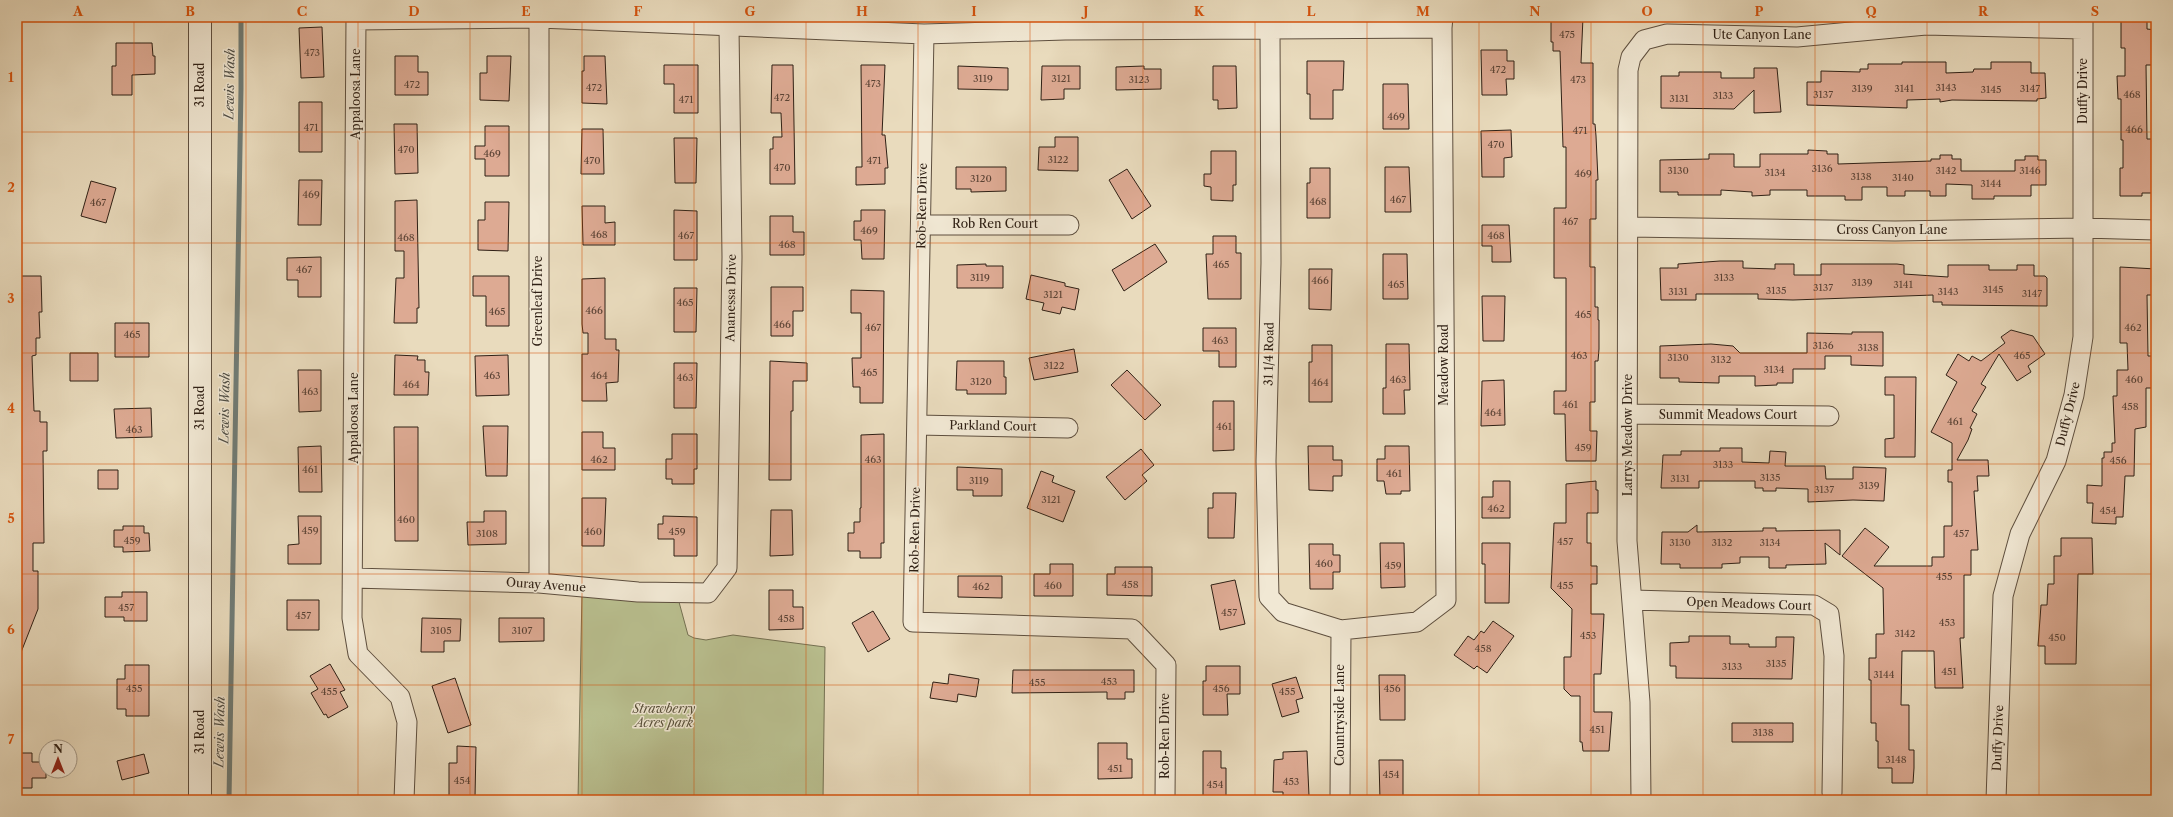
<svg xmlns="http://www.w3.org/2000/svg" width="2173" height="817" viewBox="0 0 2173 817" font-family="'Libre Caslon Text',serif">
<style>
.green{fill:#b9bf8f;stroke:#747052}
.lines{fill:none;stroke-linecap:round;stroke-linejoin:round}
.stream{stroke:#6f7c77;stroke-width:5}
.building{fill:#ddaa93;stroke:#2f2015}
.minor-casing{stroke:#5e4f3f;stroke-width:21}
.tertiary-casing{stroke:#5e4f3f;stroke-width:24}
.minor{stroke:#f1e8d4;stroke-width:19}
.tertiary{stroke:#f1e8d4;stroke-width:22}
.grid{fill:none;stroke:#d6530d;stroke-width:1;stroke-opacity:0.55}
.labels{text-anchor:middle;stroke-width:3;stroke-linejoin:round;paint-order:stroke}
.number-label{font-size:10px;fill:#5a4234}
.street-label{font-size:12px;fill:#2f2015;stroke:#f1e8d4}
.park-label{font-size:12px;font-style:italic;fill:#58503a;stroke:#f1e8d4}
.water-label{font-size:13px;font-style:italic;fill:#4f4e46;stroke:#f1e8d4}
.neatline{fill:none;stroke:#d6530d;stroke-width:1.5}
.grid-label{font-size:13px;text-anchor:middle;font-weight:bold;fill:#d6530d}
</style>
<rect width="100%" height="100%" fill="#e9dbbd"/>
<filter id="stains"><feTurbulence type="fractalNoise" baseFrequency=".005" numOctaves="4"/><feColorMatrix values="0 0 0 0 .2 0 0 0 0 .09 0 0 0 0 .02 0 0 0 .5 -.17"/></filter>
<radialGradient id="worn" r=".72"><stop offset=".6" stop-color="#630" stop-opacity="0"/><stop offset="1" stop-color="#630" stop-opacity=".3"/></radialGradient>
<path class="green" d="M582,592L679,602L688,635L694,638L706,640L733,635L825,647L823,800H578Z"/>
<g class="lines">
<path class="stream" d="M229,800L241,88V17"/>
</g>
<path class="building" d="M1551,17H1583L1581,63H1593V124H1595L1596,136L1598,180H1596V219H1590V267H1595V307H1598V320H1599V349L1598,361H1595V402H1590V431H1597L1596,461H1566L1565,414H1554V391H1566V278H1554V208H1566V147H1563L1560,51H1553V42H1551Z
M2121,17H2147V29L2156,30V65H2146L2147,139H2155L2156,193H2142V196H2120V168H2123V140H2121V99H2118L2117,76H2125V48H2121Z
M322,27L324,77L301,78L299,28Z
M116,43H152L153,56H155V74L132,75V95H112V66H116Z
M1481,50H1507V61H1514V79H1506L1507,95H1482Z
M395,56H418V72H428V95H395Z
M487,56H511L509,101L480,100V73H487Z
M584,56H605L607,104L582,103V71H584Z
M1307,61H1344L1343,90H1333V119H1310V94H1307Z
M1902,62H1946V73L1973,72L1974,69H1991V62H2031V73H2045L2046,98L2037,99V101L1952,100L1940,102V99L1907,100V108L1807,105V82H1821V71L1860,72V69H1868V64H1902Z
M664,65H698V113H674V84H664Z
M772,65H793L795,184H770V149H773V137H782L781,113H771Z
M861,65H885L882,135H885L888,168H885V184L856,185V167H862Z
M958,66L1008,68V90L958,89Z
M1042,66H1080V89H1064V99L1041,100Z
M1144,66V69H1161V89L1116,90V67Z
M1213,66H1236L1237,108L1218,109V100H1213Z
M1754,68H1777L1781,112L1754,113V90L1734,109L1661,108V76H1679V72H1721V78H1754Z
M1383,84H1408L1409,129H1383Z
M299,102H322V152H299Z
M394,124H417L418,173L395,174Z
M485,126H509V176H485V159H475V146H485Z
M582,129H603L604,174H581Z
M1511,130L1512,157L1504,158V177H1482L1481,131Z
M1055,137H1078V171L1038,170L1039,147H1055Z
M674,138H697L696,183H675Z
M1808,150L1827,151V154H1838V164L1931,161V159H1940V155H1952V159H1961V171H2015V160H2025V156H2038V160H2046V185H2031V196H1994V199H1972V185L1946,184V196H1930V191H1905V196H1887V187H1862V200H1845V196H1807V190H1770V195L1752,196V192L1721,190V195H1678V192H1660V160L1709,159V154H1734V167H1760V154H1808Z
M1211,151H1236V185H1233V201L1211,200V187L1204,186V174H1211Z
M956,167H1006V191L971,192V189H956Z
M1385,167H1409L1411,212H1385Z
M1310,168H1330V218H1307V183H1310Z
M1127,169L1151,206L1132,219L1109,180Z
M299,180H322L321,225H298Z
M91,181L116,188L106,223L81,216Z
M417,200L419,308H417V323H394L396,278H404V251H395V201Z
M485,202H509L508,251L478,250V220H485Z
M582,206H605V223L615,222V245H583Z
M674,210L697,211V260H674Z
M861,210H885L884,259H862L861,240H854V221H861Z
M770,216H793V232H804V255H770Z
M1482,225H1509L1511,262H1492V246H1482Z
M1213,236H1236V253H1241V299H1208L1206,254H1213Z
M1155,244L1167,262L1124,291L1112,270Z
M1383,254H1407L1408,299H1383Z
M321,257V297H298V280H287V258Z
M1720,261H1743V268L1775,269V264H1794V275H1821V264H1897L1904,265V274L1948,277V265H1989V270H2017V265H2034V276H2045L2047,278V306L1942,305V302H1933V295L1793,300L1758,299V294H1696V300H1661L1660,268H1678V264Z
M986,264V266H1003V288H957V265Z
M2120,267L2156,269V295H2147L2148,356H2152V388H2146V427L2135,429L2134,476H2125L2123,517H2116V524L2092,523L2093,503H2087V485L2102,486V458H2104V452H2112V443H2115L2113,396H2117V370H2128L2127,343H2120Z
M1309,269H1332L1331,310L1309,309Z
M1031,275L1065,283V286L1079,289L1075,310L1062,307L1060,314L1042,310L1044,303L1026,299Z
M17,276H41L42,312H39L40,338H36V355L32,356L33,386L34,411H40V422H47V451H43L44,543H33V571H38V609L18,660Z
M473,276H509V326H486V296H473Z
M605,278V339H616V350H619L618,382L606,383L607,401H582V354H588V333H583L582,324V279Z
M771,287H803V311H793V336H771Z
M674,288H697L696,332H674Z
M851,290L884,291L883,403H860V387H853L852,358H861V313H851Z
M1482,296H1505L1504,341H1483Z
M115,323H149V357H115Z
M1203,328H1236V367H1219V351H1203Z
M2011,330L2033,336L2045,354L2028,366L2031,372L2017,381L1999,354L1981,384L1986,387L1972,411L1977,414L1970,428L1972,429L1968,440L1957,460H1988L1989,476H1977L1978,491H1974L1978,550H1971V575H1964V638H1960L1963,688H1935L1934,651H1902L1901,705H1909V750H1914V768L1913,783H1892V768H1878V741H1876V723H1871V680H1869V658H1876V634H1884L1883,588L1842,556L1865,528L1889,547L1874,566H1932V557H1944V526H1952V482H1948V470H1952V443L1931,432L1957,382L1946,375L1958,354L1969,361L1972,356L1981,361L2005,343L2001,337Z
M1852,332H1883V366L1851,365V356H1825V369H1793V383H1777V385L1755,386V376H1719V383L1679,382V378H1660V346L1711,344L1733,346L1740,353H1807V333L1852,334Z
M1386,344H1409L1410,390H1404L1405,414H1383V388H1386Z
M1312,345H1332V402H1309V362H1312Z
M1074,349L1078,372L1034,380L1029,358Z
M70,353H98V381H70Z
M395,355L418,356L417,360H425V372H429L428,395H394Z
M508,355L509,395L476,396L475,356Z
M770,361L807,363V381H793V411H791V480H769Z
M957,361H1004V377H1006V394H967V390H956Z
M674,363H697L696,408H674Z
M298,370H321V411L299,412Z
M1127,370L1161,405L1145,420L1111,385Z
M1885,377H1916L1915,457H1885V439L1894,438V395H1885Z
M1504,380L1505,425L1481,426L1482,381Z
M1213,401H1234V450L1213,451Z
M151,408L152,437L116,438L114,409Z
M483,426H508L507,476H486Z
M394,427H418V541H395Z
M582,432H603V448H615V470H582Z
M672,434H697V469H694V484H672V479H666V459H672Z
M884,434V543H881V558H860V551H848V533H854V522H860V508H861V435Z
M321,446L322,492H299L298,447Z
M1308,446H1333V460H1342V476H1333V491L1309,490Z
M1385,446H1409L1410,491H1401V494H1386L1384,481H1377V459H1385Z
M1720,448H1742V462L1769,463L1770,451L1786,452L1785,466H1825L1826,479H1853V467L1886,468L1884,501L1853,500L1808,502V489L1776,488V491H1763V488H1755V481H1699V488H1661L1663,455H1681V451H1720Z
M1141,449L1154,465L1142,475L1147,481L1125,500L1106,477Z
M957,467L1002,469V496H973V490H957Z
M98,470H118V489H98Z
M1041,471L1054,476L1052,482L1075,491L1063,522L1027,508Z
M1493,481H1510V518H1482V497H1493Z
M1596,481V490H1598V513H1587V543H1591V566H1597V584H1591V614H1604L1601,674H1594V712H1612L1609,751H1583L1582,742H1580V696H1571L1564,689V657H1571L1572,609L1551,588L1554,523H1566V484Z
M1213,493H1236L1234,538H1208V508H1213Z
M582,498H606L604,546H582Z
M771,510H792L793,555L770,556Z
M484,511H506V544L468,545L467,522H484Z
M298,516H321V564H288V545L299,544Z
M663,516L697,517V556H674V539H658V524H663Z
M1697,525V532L1763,531V528H1776V531L1840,530V555L1825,543L1826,564L1786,565V568H1769V557H1740V563L1722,564V568H1680V564H1661L1662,532H1688Z
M123,526H144V533H149L150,551L123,552V547H114V530H123Z
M2061,538H2092L2093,574H2078L2076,664H2045V646H2038L2041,605H2047L2048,584H2054V556H2061Z
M1380,543H1404L1405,587L1381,588Z
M1482,543H1510L1509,603H1485V564H1482Z
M1309,544H1333V555H1340V572H1333V589H1310Z
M1050,564H1073V596H1034V574H1050Z
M1115,567H1152V596L1107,595V574H1115Z
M958,576H1002V598L958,597Z
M1235,580L1245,624L1220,630L1211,585Z
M769,590H793V607H803V629L769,630Z
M122,592H147V621H124V617H105V597H122Z
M287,600H319V630H287Z
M873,611L890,639L868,652L852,623Z
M422,618L461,619L460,641H444V652H421Z
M499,618H544V641L499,642Z
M1493,621L1514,636L1487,673L1477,666L1474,669L1454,655L1468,636L1474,640L1481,631L1484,633Z
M1689,636H1730V644H1749V647H1776V637H1794L1792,679L1676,678V666H1670V643L1689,642Z
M330,664L345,690L340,692L348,707L328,718L326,714L324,715L311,693L318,689L310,676Z
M125,665H149V716H126V709H117V679H125Z
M1206,666H1240V694H1227L1228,715H1203V681H1206Z
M1013,670H1134V692H1125V699H1107V692L1012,693Z
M949,674L979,679L976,697L958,694L957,702L930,698L933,682L948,684Z
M1379,675H1405V720H1380Z
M1296,677L1303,698L1296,700L1299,712L1282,717L1272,684Z
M455,678L471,725L448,733L432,686Z
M1732,723H1793V742H1732Z
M1098,743H1127V759H1132V778L1098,779Z
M457,746L476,747L475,798H449V763H457Z
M1203,751H1221V768H1226V800H1203Z
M1307,751L1309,796H1302V800H1286V797H1283V792H1273L1274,760L1283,759V752Z
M17,753H32V762H46V778H32V788H17Z
M144,754L149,773L122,780L117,761Z
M1379,760H1403V800H1380Z"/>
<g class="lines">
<defs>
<path id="minor" d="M356,17L352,618L358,654L400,697L407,722L404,800
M356,20L539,18L924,34L1065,30L1442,28
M1270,30L1271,263L1266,461L1269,597L1283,612L1341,630L1417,622L1446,600L1442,28L1443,17
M924,34L913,622L1132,629L1166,665L1165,800
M922,225H1069
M1629,227L1895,231L2083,228L2156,230
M1628,414L1829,416
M917,425L1068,428
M353,578L539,583L638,592L708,593L727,568L732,257L729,27
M539,583V18
M1632,600L1814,605L1829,614L1834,656L1832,793
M1340,800L1341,630
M1641,800L1640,702L1627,541L1628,70L1631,57L1644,40L1667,34L1797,37L1926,25L2083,29
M1996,800L2003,596L2020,534L2056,461L2074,395L2083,337V17"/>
<path id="tertiary" d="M200,800V17"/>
</defs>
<use href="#minor" class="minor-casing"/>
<use href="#tertiary" class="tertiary-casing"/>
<use href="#minor" class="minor"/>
<use href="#tertiary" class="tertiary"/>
</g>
<path class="grid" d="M134,17V800M246,17V800M358,17V800M470,17V800M582,17V800M694,17V800M806,17V800M918,17V800M1030,17V800M1143,17V800M1255,17V800M1367,17V800M1479,17V800M1591,17V800M1703,17V800M1815,17V800M1927,17V800M2039,17V800M17,132H2156M17,243H2156M17,353H2156M17,464H2156M17,574H2156M17,685H2156"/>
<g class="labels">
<g class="number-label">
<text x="1567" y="38">475</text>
<text x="312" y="56">473</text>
<text x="1498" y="73">472</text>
<text x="983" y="82">3119</text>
<text x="1061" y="82">3121</text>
<text x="1139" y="83">3123</text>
<text x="1578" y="83">473</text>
<text x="873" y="87">473</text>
<text x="412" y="88">472</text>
<text x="594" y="91">472</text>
<text x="1946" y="91">3143</text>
<text x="1862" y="92">3139</text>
<text x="1904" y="92">3141</text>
<text x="2030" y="92">3147</text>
<text x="1991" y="93">3145</text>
<text x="1823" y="98">3137</text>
<text x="2132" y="98">468</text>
<text x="1723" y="99">3133</text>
<text x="782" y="101">472</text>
<text x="1679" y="102">3131</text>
<text x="686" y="103">471</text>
<text x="1396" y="120">469</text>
<text x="311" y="131">471</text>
<text x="2134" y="133">466</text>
<text x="1580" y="134">471</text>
<text x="1496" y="148">470</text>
<text x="406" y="153">470</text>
<text x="492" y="157">469</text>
<text x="1058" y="163">3122</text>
<text x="592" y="164">470</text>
<text x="874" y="164">471</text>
<text x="782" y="171">470</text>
<text x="1822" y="172">3136</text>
<text x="1678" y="174">3130</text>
<text x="1946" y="174">3142</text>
<text x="2030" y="174">3146</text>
<text x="1775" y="176">3134</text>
<text x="1583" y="177">469</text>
<text x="1861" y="180">3138</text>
<text x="1903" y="181">3140</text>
<text x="981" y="182">3120</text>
<text x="1991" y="187">3144</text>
<text x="311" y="198">469</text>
<text x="1398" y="203">467</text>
<text x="1318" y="205">468</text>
<text x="98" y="206">467</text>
<text x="1570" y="225">467</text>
<text x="869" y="234">469</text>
<text x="599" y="238">468</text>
<text x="686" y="239">467</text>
<text x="1496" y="239">468</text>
<text x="406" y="241">468</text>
<text x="787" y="248">468</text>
<text x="1221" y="268">465</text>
<text x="304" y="273">467</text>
<text x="980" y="281">3119</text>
<text x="1724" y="281">3133</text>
<text x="1320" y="284">466</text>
<text x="1862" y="286">3139</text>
<text x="1396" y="288">465</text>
<text x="1903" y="288">3141</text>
<text x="1823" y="291">3137</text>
<text x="1993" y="293">3145</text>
<text x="1776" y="294">3135</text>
<text x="1678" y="295">3131</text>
<text x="1948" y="295">3143</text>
<text x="2032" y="297">3147</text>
<text x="1053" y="298">3121</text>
<text x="685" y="306">465</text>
<text x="594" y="314">466</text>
<text x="497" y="315">465</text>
<text x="1583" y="318">465</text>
<text x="782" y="328">466</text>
<text x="873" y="331">467</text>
<text x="2133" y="331">462</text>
<text x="132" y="338">465</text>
<text x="1220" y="344">463</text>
<text x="1823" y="349">3136</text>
<text x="1868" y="351">3138</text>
<text x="1579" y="359">463</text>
<text x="2022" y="359">465</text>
<text x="1678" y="361">3130</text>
<text x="1721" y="363">3132</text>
<text x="1054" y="369">3122</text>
<text x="1774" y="373">3134</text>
<text x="869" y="376">465</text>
<text x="492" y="379">463</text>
<text x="599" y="379">464</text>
<text x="685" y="381">463</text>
<text x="1398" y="383">463</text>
<text x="2134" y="383">460</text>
<text x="981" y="385">3120</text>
<text x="1320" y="386">464</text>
<text x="411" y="388">464</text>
<text x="310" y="395">463</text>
<text x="1570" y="408">461</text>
<text x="2130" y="410">458</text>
<text x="1493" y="416">464</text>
<text x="1955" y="425">461</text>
<text x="1224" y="430">461</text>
<text x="134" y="433">463</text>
<text x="1583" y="451">459</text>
<text x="599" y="463">462</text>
<text x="873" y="463">463</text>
<text x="2118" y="464">456</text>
<text x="1723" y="468">3133</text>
<text x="310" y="473">461</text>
<text x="1394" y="477">461</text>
<text x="1770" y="481">3135</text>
<text x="1680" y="482">3131</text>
<text x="979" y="484">3119</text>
<text x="1869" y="489">3139</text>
<text x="1824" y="493">3137</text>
<text x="1051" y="503">3121</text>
<text x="1496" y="512">462</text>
<text x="2108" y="514">454</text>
<text x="406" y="523">460</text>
<text x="310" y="534">459</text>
<text x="593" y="535">460</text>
<text x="677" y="535">459</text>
<text x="487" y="537">3108</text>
<text x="1961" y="537">457</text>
<text x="132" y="544">459</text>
<text x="1565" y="545">457</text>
<text x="1680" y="546">3130</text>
<text x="1722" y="546">3132</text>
<text x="1770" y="546">3134</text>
<text x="1324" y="567">460</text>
<text x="1393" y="569">459</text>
<text x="1944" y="580">455</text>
<text x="1130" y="588">458</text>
<text x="1053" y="589">460</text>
<text x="1565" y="589">455</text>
<text x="981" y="590">462</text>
<text x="126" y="611">457</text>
<text x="1229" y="616">457</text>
<text x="303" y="619">457</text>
<text x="786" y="622">458</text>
<text x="1947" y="626">453</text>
<text x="441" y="634">3105</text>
<text x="522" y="634">3107</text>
<text x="1905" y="637">3142</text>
<text x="1588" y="639">453</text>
<text x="2057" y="641">450</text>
<text x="1483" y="652">458</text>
<text x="1776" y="667">3135</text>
<text x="1732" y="670">3133</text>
<text x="1949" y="675">451</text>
<text x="1884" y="678">3144</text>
<text x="1109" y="685">453</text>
<text x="1037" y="686">455</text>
<text x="134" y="692">455</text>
<text x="1221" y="692">456</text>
<text x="1392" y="692">456</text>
<text x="329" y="695">455</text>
<text x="1287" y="695">455</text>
<text x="1597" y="733">451</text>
<text x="1763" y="736">3138</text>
<text x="1896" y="763">3148</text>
<text x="1115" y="772">451</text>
<text x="1391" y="778">454</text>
<text x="462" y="784">454</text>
<text x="1291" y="785">453</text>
<text x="1215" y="788">454</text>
</g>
<g class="street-label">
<text x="1762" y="39">Ute Canyon Lane</text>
<text transform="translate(200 85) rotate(-90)" y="4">31 Road</text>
<text transform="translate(2083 91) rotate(-90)" y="4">Duffy Drive</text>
<text transform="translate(356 94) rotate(-90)" y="4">Appaloosa Lane</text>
<text transform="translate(922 206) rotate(-89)" y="4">Rob-Ren Drive</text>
<text x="995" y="228">Rob Ren Court</text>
<text x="1892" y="234">Cross Canyon Lane</text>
<text transform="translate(731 298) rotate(-89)" y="4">Ananessa Drive</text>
<text transform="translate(538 301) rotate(-90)" y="4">Greenleaf Drive</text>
<text transform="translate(1269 354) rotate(-89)" y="4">31 1/4 Road</text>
<text transform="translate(1444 365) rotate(-90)" y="4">Meadow Road</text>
<text transform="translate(200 408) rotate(-90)" y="4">31 Road</text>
<text transform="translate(2068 414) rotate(-76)" y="4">Duffy Drive</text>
<text x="1728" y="419">Summit Meadows Court</text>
<text transform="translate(354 418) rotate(-90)" y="4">Appaloosa Lane</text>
<text transform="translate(993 426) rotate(1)" y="4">Parkland Court</text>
<text transform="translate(1628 435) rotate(-90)" y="4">Larrys Meadow Drive</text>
<text transform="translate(915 530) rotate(-89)" y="4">Rob-Ren Drive</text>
<text transform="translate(546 585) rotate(4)" y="4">Ouray Avenue</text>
<text transform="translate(1749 604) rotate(2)" y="4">Open Meadows Court</text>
<text transform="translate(1340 715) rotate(-90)" y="4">Countryside Lane</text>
<text transform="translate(200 732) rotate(-90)" y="4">31 Road</text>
<text transform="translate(1165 736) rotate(-90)" y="4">Rob-Ren Drive</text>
<text transform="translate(1998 738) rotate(-88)" y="4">Duffy Drive</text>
</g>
<g class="park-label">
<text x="664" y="713">Strawberry<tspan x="664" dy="14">Acres park</tspan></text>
</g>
<g class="water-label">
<text transform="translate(229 84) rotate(-89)" y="5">Lewis Wash</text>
<text transform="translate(224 408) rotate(-89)" y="5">Lewis Wash</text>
<text transform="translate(219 732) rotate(-89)" y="5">Lewis Wash</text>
</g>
</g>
<rect width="2173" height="817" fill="none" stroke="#e9dbbd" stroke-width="44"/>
<g transform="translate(58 759)"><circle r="19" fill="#f1e8d4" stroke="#a39888"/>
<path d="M0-3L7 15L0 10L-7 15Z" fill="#8f2418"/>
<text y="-6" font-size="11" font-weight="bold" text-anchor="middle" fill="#2f2015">N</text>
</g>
<rect x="22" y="22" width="2129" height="773" class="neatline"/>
<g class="grid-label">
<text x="78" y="16">A</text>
<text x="190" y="16">B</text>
<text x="302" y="16">C</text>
<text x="414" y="16">D</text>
<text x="526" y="16">E</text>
<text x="638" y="16">F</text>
<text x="750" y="16">G</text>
<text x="862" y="16">H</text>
<text x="974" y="16">I</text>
<text x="1086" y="16">J</text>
<text x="1199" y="16">K</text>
<text x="1311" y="16">L</text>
<text x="1423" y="16">M</text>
<text x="1535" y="16">N</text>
<text x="1647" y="16">O</text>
<text x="1759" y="16">P</text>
<text x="1871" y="16">Q</text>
<text x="1983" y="16">R</text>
<text x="2095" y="16">S</text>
<text x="11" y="82">1</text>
<text x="11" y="192">2</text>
<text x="11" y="303">3</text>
<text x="11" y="413">4</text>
<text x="11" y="523">5</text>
<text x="11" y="634">6</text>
<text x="11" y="744">7</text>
</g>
<rect width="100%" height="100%" filter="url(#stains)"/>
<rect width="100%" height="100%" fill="url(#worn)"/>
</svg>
